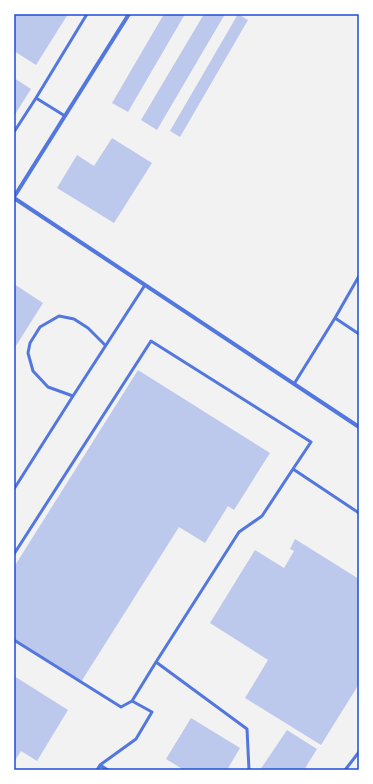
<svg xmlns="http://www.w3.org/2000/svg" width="373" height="784" viewBox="0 0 373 784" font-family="Arial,sans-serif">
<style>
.building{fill:#bdc9ec}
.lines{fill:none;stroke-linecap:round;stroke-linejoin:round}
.service{stroke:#5277de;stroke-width:3}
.minor{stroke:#5277de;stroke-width:4}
.neatline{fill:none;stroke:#1d4ed8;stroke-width:1.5}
</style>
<rect width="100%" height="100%" fill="#f2f2f2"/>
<path class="building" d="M14,14H68L36,65L14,51Z
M164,14H185L128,112L112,103Z
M204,14H225L157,130L141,120Z
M238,14L248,20L180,137L170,131Z
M14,78L31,89L14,116Z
M112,138L152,163L114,223L57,188L77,155L94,166Z
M14,284L43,303L14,349Z
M138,370L270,453L234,510L228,506L205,543L179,527L81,682L14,640V567Z
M295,539L359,579V684L321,745L245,698L268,660L210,623L255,550L284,568L294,551L290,549Z
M14,676L68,710L37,761L21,751L14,762Z
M191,718L240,748L227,770H184L166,759Z
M287,730L317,749L304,770H260Z"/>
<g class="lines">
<path class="service" d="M36,98L87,14
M14,132L36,98L65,116
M335,318L359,334
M294,384L335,318L359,276
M73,396L48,387L33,371L28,353L30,343L40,327L59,316L74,319L88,328L105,345
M14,489L73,396L145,285
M14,554L151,341L311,442L293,469
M14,640L121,707L132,701
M156,662L247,729L249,770
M100,765L108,770
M97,770L100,765L136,739L152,712L132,701L156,662L239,532L262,516L293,469L359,513
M345,770L359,752"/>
<path class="minor" d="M14,197L129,14
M14,198L359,427"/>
</g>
<rect width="373" height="784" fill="none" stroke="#ffffff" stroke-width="30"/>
<rect x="15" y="15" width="343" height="754" class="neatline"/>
</svg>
